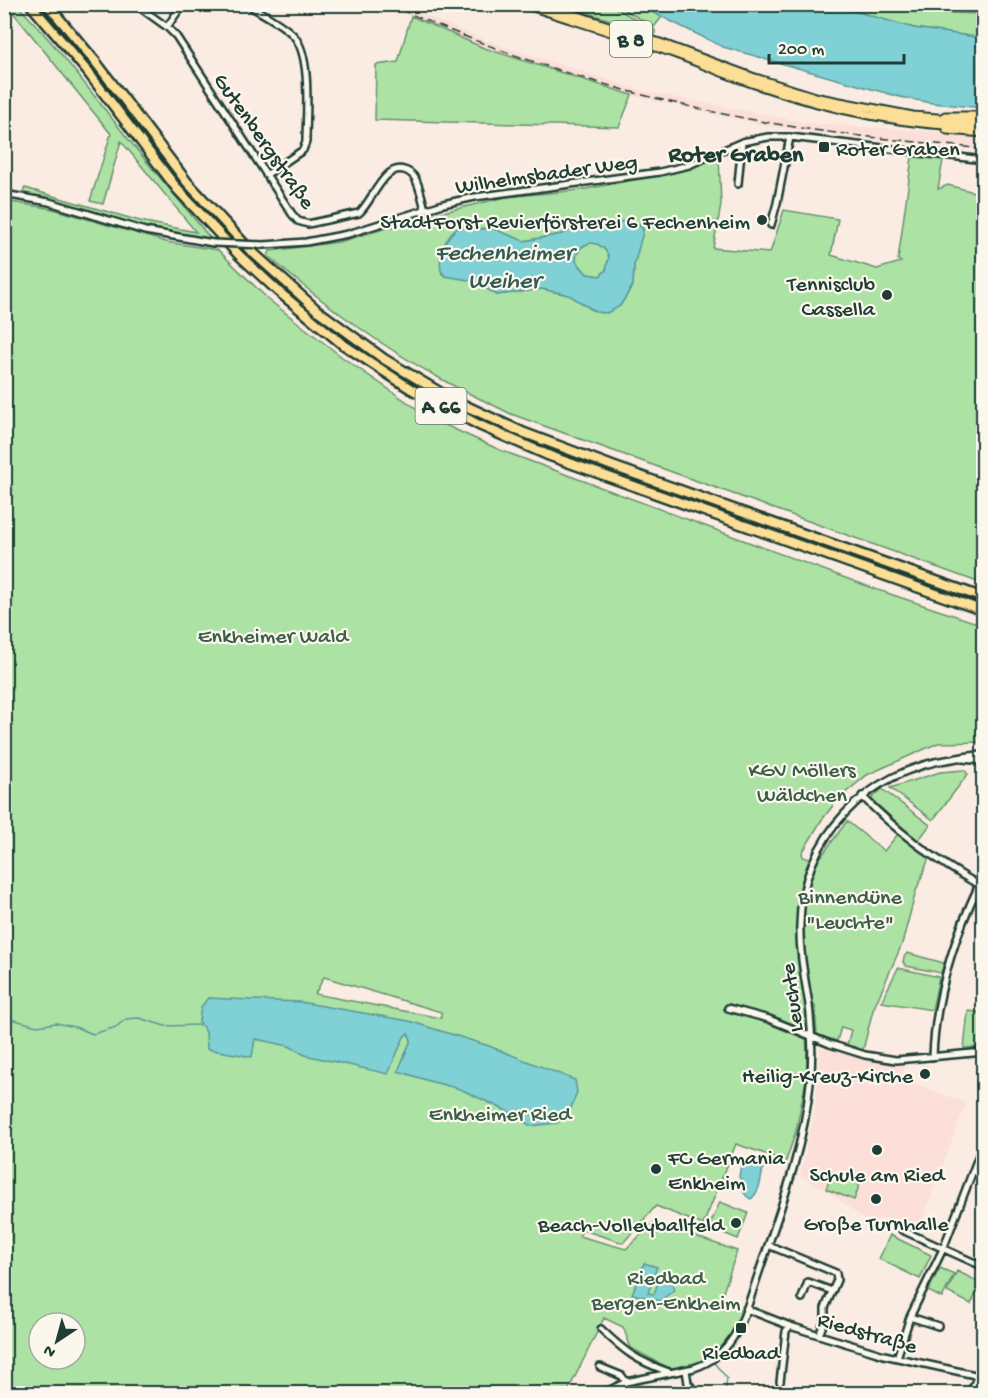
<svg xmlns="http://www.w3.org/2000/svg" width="988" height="1398" viewBox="0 0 988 1398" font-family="'Gochi Hand',sans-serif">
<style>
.built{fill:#fbdfd8}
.green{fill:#ade2a5;stroke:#66906c;stroke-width:1.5;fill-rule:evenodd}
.water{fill:#7fd1d5;stroke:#599695;stroke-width:1.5;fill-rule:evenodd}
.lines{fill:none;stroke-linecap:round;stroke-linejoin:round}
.stream{stroke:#599695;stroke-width:1.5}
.minor-casing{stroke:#1f3d34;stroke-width:10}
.major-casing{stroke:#1f3d34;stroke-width:11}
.highway-casing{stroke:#1f3d34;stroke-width:13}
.minor{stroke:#fbf7ec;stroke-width:5}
.major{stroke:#fcde96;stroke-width:7}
.highway{stroke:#fcde96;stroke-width:8}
.rail{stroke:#1f3d34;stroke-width:1.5;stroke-dasharray:9 4.5;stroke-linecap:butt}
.minor-bridge-casing{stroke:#1f3d34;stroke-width:10;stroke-linecap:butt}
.minor-bridge{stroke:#fbf7ec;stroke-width:5}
.poi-dot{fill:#1f3d34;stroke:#fbf7ec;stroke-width:2}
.labels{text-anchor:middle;stroke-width:4.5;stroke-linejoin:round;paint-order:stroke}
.shield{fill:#fbf7ec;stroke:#61756b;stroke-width:1.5}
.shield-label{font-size:21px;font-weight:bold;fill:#1f3d34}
.street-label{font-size:22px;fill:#1f3d34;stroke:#fbf7ec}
.poi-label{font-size:22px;fill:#1f3d34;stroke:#fbf7ec;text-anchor:end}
.park-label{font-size:22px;fill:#3b5e4b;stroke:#fbf7ec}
.neighbourhood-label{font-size:24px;font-weight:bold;fill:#1f3d34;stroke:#fbf7ec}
.water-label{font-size:24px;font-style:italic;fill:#325b54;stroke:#fbf7ec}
</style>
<rect width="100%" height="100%" fill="#fbece3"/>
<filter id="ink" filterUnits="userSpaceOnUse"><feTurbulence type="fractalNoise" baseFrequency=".0167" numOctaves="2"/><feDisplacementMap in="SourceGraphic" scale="12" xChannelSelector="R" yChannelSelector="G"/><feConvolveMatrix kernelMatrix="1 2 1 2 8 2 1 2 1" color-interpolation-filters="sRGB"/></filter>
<g filter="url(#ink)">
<path class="built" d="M384,5H400L487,41L643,91L808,123L983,135V151L772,127L638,97L484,48Z
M820,1047L863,1059L882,1063L907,1061L901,1078L966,1103L917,1233L914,1230L884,1219L870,1221L863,1219L831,1193L800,1176L815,1109Z"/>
<path class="green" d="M4,5H17C57,45 90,91 125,135C153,170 182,203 210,238C166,237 123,220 81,207C62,202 42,198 22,193L25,188L140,221L196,232L121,141L103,204L90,201L111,134L8,6L5,19Z
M563,5H610L655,30V34Z
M616,5H638L662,17L654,27Z
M833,5H909L951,13L983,14V38L914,28Z
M411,16L484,48L632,95L619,127L375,120L376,65L398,62Z
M719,156L721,205L713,248L770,253L784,210L838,219L831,255L877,269L901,262L898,260L912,157L943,160L938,189L948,185L981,194L983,186V584L511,414C488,402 464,392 441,379C379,345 322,303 268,256L270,251L339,242L439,213L506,197L580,190L687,170ZM626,221L638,224L643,229L634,265L633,285L620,306L601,313L592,310L578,299L569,295L542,289L497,295L474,281L442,274C443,256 442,235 461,226L473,229L490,228L524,241L562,234L588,223L601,225Z
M5,201L53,209L166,242L218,250L269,300L342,357L432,419L500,450L878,590L983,625V742L938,743L867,775L838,799L821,821L802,853L803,857L818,861L847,821L884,851L898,834L929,858L916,891L902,944L873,1010L863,1050L847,1045L851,1030L841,1027L837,1041L817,1035L815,1006L806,1003L807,1075L796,1131L786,1161L736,1144L703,1225L656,1206L623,1243L583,1230L579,1236L626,1249L654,1222L737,1251L720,1301L743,1311L733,1333L714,1356L685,1368L672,1370L631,1348L623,1327L604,1318L567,1393L5,1394ZM324,977L441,1012V1018L315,994ZM39,1323H75V1359H39Z
M592,243C601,244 606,249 609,257L606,270L600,276L587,274L576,261C576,251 582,244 592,243Z
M964,770L968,774L933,820L890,788L940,772Z
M882,789L930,825L918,841L871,799Z
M907,953L944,963L941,973L906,966L903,962L904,957Z
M898,968L939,977L932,1010L881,1002Z
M968,1011L983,1013V1047L964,1048Z
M832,1172L860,1183L854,1200L826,1189Z
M720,1202L748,1213L738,1239L709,1227Z
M890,1235L931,1255L920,1279L879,1259Z
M940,1268L954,1274L942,1298L928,1291Z
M957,1271L981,1283L971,1304L947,1292Z"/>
<path class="water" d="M638,5H833L914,28L983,38V108L932,103L900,97L723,47Z
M626,221L642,227L643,232L634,265L633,285L620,306L607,313L596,312L569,295L542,289L497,295L474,281L445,276L441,271C438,255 445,234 461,226L473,229H494L524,241L562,234L588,223L601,225ZM592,243C601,244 606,249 609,257L606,270L600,276L587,274L576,261C576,251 582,244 592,243Z
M208,998L300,1002L409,1021L489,1046L575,1080L577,1092L568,1116L557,1123L531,1126L509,1112L460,1089L429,1081L398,1071L411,1040L408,1033L404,1037L388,1074L305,1055L289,1046L255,1039L252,1057L207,1049L206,1032L199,1021L201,1007Z
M745,1162L756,1163L763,1168C761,1179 760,1192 751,1199C743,1195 742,1190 743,1182L739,1177L741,1164Z
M644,1263L657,1267L648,1293L654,1294L660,1277L672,1282L674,1290L660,1301L632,1294Z"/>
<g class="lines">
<path class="stream" d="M4,1020H15L37,1026L56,1023L75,1027L93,1034L116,1027L126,1019L139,1018L165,1026L200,1025
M715,1364L727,1378L725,1394"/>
<defs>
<path id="minor" d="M135,4L167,27L176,36L292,214L298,221L308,224L359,213C372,202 384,164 404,170C408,171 412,174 415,178C420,187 422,199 425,209
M247,4C262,14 282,23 294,36C312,57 306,114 306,142L303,150L266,175
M167,27L183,4
M738,184L742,142
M4,194L49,202L145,231L213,243
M771,225L777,203L790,137
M264,245L306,242L348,234L443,204L475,197L660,172L689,165L742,142L768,137H790L984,160
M962,759L984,761
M862,796C897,832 935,860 979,885C953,940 935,996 933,1057
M728,1008L769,1019L830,1044L865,1055L896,1060L984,1052
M902,1230L984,1267
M768,1245L836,1273L837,1280L825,1308V1320L819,1335
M802,1298L808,1282L832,1291
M746,1309L790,1326L884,1355L984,1377
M910,1317L938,1326
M601,1329C625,1352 637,1361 669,1372
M897,1358L910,1317L943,1249L984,1142
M600,1367L622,1376L626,1382
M686,1370L688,1383L697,1394
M780,1382L786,1331L790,1326
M602,1394L626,1382L694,1368C737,1354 745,1313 758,1275C779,1213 804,1148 810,1083C813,1057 812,1031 809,1005C805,979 799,951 800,924C801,838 868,770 952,759C963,757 972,755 984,755
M970,1394L978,1375"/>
<path id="major" d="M524,4C575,21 626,36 676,54C696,61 715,70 735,77C814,106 899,126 984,127
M542,4L660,43L752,77L819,98L913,116L984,122
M945,116H984
M947,130L984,133"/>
<path id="highway" d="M30,4L87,71L178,190L240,256L279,292L341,343L411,389L479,425L550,456L984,611
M47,4L95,61L187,182L250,250L317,310L384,359L453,400L522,432L615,467L984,598"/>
</defs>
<use href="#minor" class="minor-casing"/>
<use href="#major" class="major-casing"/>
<use href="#highway" class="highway-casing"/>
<use href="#minor" class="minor"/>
<use href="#major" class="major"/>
<use href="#highway" class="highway"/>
<path class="rail" d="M388,4C511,59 638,100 771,123C841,136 913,141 984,149"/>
<defs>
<path id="minor-bridge" d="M213,243L264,245"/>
</defs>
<use href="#minor-bridge" class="minor-bridge-casing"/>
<use href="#minor-bridge" class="minor-bridge"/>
</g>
</g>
<g class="poi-dot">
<rect x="818" y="141" width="12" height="12" rx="3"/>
<circle cx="762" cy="220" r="6"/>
<circle cx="887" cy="295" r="6"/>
<circle cx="925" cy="1074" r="6"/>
<circle cx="877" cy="1150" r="6"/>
<circle cx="656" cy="1169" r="6"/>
<circle cx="876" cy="1199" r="6"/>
<circle cx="736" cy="1223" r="6"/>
<rect x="735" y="1322" width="12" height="12" rx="3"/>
</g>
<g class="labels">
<g class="shield">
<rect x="610" y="21" width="42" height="36" rx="4.5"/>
<rect x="415.5" y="388" width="51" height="36" rx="4.5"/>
</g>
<g class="shield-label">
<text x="631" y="46">B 8</text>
<text x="441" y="413">A 66</text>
</g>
<g class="street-label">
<text transform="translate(266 140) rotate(55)" y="8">Gutenbergstraße</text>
<text transform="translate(546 172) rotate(-8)" y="8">Wilhelmsbader Weg</text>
<text transform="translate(790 998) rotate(-97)" y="8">Leuchte</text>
<text transform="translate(868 1331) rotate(16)" y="8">Riedstraße</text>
</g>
<g class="poi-label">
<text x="836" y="155" text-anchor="start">Roter Graben</text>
<text x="750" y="228">StadtForst Revierförsterei 6 Fechenheim</text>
<text x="875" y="290">Tennisclub<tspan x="875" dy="25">Cassella</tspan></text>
<text x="913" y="1082">Heilig-Kreuz-Kirche</text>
<text x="668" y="1164" text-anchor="start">FC Germania<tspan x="668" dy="25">Enkheim</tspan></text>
<text x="877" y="1181" text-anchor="middle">Schule am Ried</text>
<text x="876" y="1230" text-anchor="middle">Große Turnhalle</text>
<text x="724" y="1231">Beach-Volleyballfeld</text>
<text x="741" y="1359" text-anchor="middle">Riedbad</text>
</g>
<g class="park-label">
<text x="273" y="642">Enkheimer Wald</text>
<text x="802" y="776">KGV Möllers<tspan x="802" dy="25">Wäldchen</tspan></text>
<text x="850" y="903">Binnendüne<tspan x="850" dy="25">"Leuchte"</tspan></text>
<text x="500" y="1120">Enkheimer Ried</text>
<text x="666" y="1284">Riedbad<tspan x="666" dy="25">Bergen-Enkheim</tspan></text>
</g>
<g class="neighbourhood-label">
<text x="736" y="161">Roter Graben</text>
</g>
<g class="water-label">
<text x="504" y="259">Fechenheimer<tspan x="504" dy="28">Weiher</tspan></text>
</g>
</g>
<rect width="988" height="1398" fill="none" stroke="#fbf7ec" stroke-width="24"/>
<rect x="12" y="12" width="964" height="1374" fill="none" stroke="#1f3d34" stroke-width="2" filter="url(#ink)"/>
<g transform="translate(57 1341) rotate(216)"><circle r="28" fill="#fbf7ec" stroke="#a3ada2" stroke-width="1.5"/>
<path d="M0-4.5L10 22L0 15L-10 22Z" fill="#1f3d34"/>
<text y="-9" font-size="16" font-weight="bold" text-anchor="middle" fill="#1f3d34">N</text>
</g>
<path d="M769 54v9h135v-9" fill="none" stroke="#1f3d34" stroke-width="3"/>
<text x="778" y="54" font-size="18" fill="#1f3d34" stroke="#fbf7ec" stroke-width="4.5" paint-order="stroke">200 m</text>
</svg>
